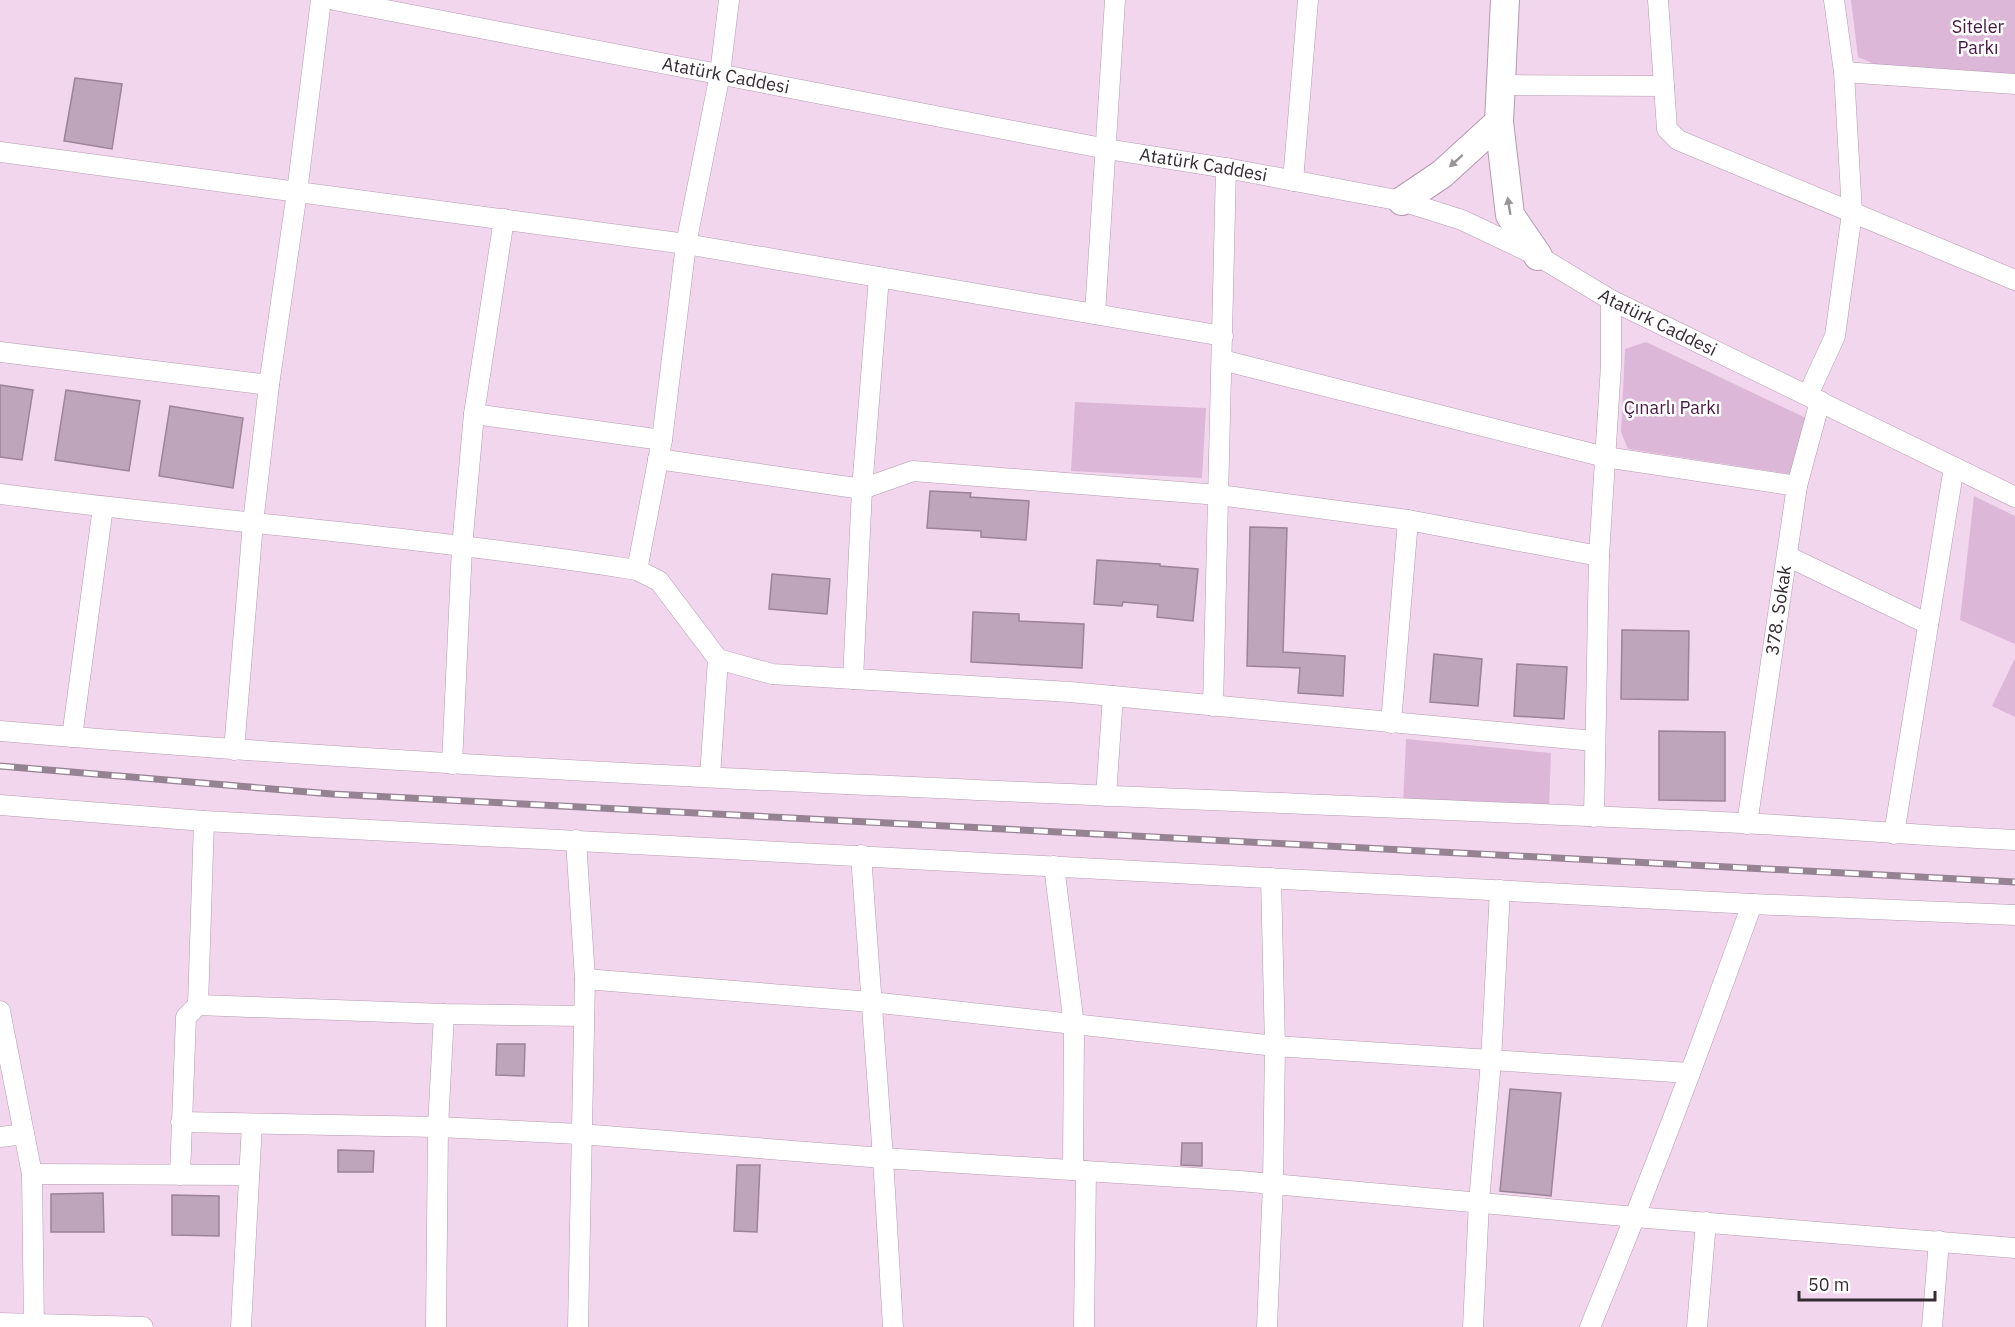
<svg xmlns="http://www.w3.org/2000/svg" width="2015" height="1327" viewBox="0 0 2015 1327" font-family="'IBM Plex Sans',sans-serif">
<style>
.green{fill:#ddb7d7}
.building{fill:#bfa5bb;stroke:#9c8398;stroke-width:1.5}
.lines{fill:none;stroke-linecap:round;stroke-linejoin:round}
.street-casing{stroke:#b49ab0;stroke-width:21}
.secondary-casing{stroke:#b49ab0;stroke-width:30}
.street{stroke:#fff;stroke-width:20}
.secondary{stroke:#fff;stroke-width:28}
.rail-casing{stroke:#958292;stroke-width:7}
.rail{stroke:#fff;stroke-width:4.5;stroke-dasharray:14;stroke-linecap:butt}
.oneway{fill:#9a9599}
.labels{text-anchor:middle;stroke-width:5;stroke-linejoin:round;paint-order:stroke}
.park-label{font-size:18px;fill:#491645;stroke:#fff}
.street-label{font-size:18px;fill:#352b33;stroke:#fff}
</style>
<rect width="100%" height="100%" fill="#f2d6ed"/>
<path class="green" d="M1851,0H2015V76L1877,65L1858,57Z
M1646,342L1806,418L1797,471L1790,474L1628,449L1621,432L1625,349Z
M1075,402L1206,408L1202,478L1071,471Z
M1974,496L2015,516V644L1960,620Z
M2015,658V717L1992,706Z
M1406,739L1551,753L1549,809L1403,805Z"/>
<path class="building" d="M75,78L122,84L112,149L64,141Z
M0,385L33,390L22,460L0,457Z
M66,390L140,401L129,471L55,460Z
M170,406L243,418L233,488L159,476Z
M930,491L971,493L970,497L1029,501L1026,540L981,537V531L927,528Z
M1250,527L1287,528L1283,652L1345,656L1343,696L1298,693L1300,668L1247,666Z
M1097,560L1160,564V566L1198,569L1193,621L1157,617L1158,605L1123,602L1122,606L1094,604Z
M772,574L830,579L827,614L769,609Z
M973,612L1019,614V621L1084,624L1082,668L971,662Z
M1622,630L1689,631L1688,700L1621,699Z
M1434,654L1482,659L1478,706L1430,702Z
M1517,664L1567,667L1564,719L1514,716Z
M1659,731L1725,732V801L1659,800Z
M497,1044H525L524,1076L496,1075Z
M1510,1089L1561,1093L1551,1196L1500,1191Z
M1182,1143H1202V1166L1181,1165Z
M338,1150L374,1151L373,1172H338Z
M737,1165H760L757,1232L734,1231Z
M103,1193L104,1232H51V1194Z
M172,1195L219,1196V1236L172,1235Z"/>
<g class="lines">
<defs>
<g id="street">
<path id="s1" d="M334,0L1107,149L1226,168L1402,201L1462,220L1538,256L1611,300L2015,497"/>
<path d="M1658,0L1667,129L1678,140L2015,280"/>
<path d="M1844,72L2015,84"/>
<path d="M1501,85L1664,86"/>
<path d="M0,152L686,244L1223,336"/>
<path d="M1293,181L1308,0"/>
<path d="M1095,314L1115,0"/>
<path d="M0,352L269,385"/>
<path d="M1222,360L1605,457L1797,486"/>
<path d="M1808,395L1835,336L1852,213L1844,72L1834,0"/>
<path d="M474,414L662,440"/>
<path d="M658,459L862,489L913,471L1219,495L1408,520L1599,556"/>
<path d="M0,494C212,521 426,537 637,570L659,581L718,659L772,674L1070,692L1594,741"/>
<path d="M1787,556L1928,624"/>
<path d="M637,570L662,440L686,244L720,74L729,0"/>
<path d="M853,679L862,489L879,277"/>
<path d="M1213,706L1226,168"/>
<path d="M1391,723L1408,520"/>
<path d="M0,731C579,780 1161,796 1742,823C1833,828 1924,836 2015,840"/>
<path d="M72,737L103,507"/>
<path d="M234,750L253,523L269,385L297,192L321,0"/>
<path d="M452,764L462,547L474,414L504,219"/>
<path d="M710,777L718,659"/>
<path d="M1106,796L1113,696"/>
<path d="M0,805L204,821L1752,904L2015,915"/>
<path d="M1594,817L1599,556L1611,365V300"/>
<path id="s2" d="M1747,824L1797,486L1820,401"/>
<path d="M1894,834L1954,467"/>
<path d="M576,840L585,979L578,1327"/>
<path d="M861,855L883,1158L893,1327"/>
<path d="M1054,866L1074,1025L1073,1170"/>
<path d="M585,979L871,1002L1275,1046L1690,1073"/>
<path d="M198,1005L204,821"/>
<path d="M0,1011L32,1174L34,1327"/>
<path d="M181,1122L438,1127L580,1134L883,1158L1240,1181L1635,1217L2015,1248"/>
<path d="M0,1137L24,1134"/>
<path d="M32,1174L249,1175"/>
<path d="M180,1175L186,1017L198,1005L444,1014L584,1016"/>
<path d="M0,1323L143,1327"/>
<path d="M241,1327L252,1124"/>
<path d="M436,1327L438,1127L444,1014"/>
<path d="M1084,1327L1086,1171"/>
<path d="M1267,1327L1273,1184L1275,1046L1271,878"/>
<path d="M1473,1327L1479,1202L1491,1061L1500,890"/>
<path d="M1590,1327C1648,1188 1701,1046 1752,904"/>
<path d="M1697,1327L1706,1222"/>
<path d="M1932,1327L1939,1241"/>
</g>
<path id="secondary" d="M1505,0L1499,122L1510,215L1538,256
M1402,201L1442,174L1499,122"/>
</defs>
<use href="#street" class="street-casing"/>
<use href="#secondary" class="secondary-casing"/>
<use href="#street" class="street"/>
<use href="#secondary" class="secondary"/>
<defs>
<path id="rail" d="M0,766L332,794L2015,882"/>
</defs>
<use href="#rail" class="rail-casing"/>
<use href="#rail" class="rail"/>
</g>
<defs><path id="oneway-solid" d="M-6-.8H1V-3.2L6.5 0L1 3.2V.8H-6Z" transform="scale(1.5)"/></defs>
<g class="oneway">
<use href="#oneway-solid" transform="translate(1456 161) rotate(138)"/>
<use href="#oneway-solid" transform="translate(1509 206) rotate(-99)"/>
</g>
<g class="labels">
<g class="park-label">
<text x="1978" y="33">Siteler<tspan x="1978" dy="21">Parkı</tspan></text>
<text x="1672" y="414">Çınarlı Parkı</text>
</g>
<g class="street-label">
<text dy="6" stroke="none"><textPath href="#s1" startOffset="399">Atatürk Caddesi</textPath></text>
<text dy="6" stroke="none"><textPath href="#s1" startOffset="885">Atatürk Caddesi</textPath></text>
<text dy="6" stroke="none"><textPath href="#s1" startOffset="1371">Atatürk Caddesi</textPath></text>
<text dy="6" stroke="none"><textPath href="#s2" startOffset="216">378. Sokak</textPath></text>
</g>
</g>
<path d="M1799 1291v9h136v-9" fill="none" stroke="#352b33" stroke-width="3"/>
<text x="1808" y="1291" font-size="18" fill="#352b33" stroke="#ffffff" stroke-width="4.5" paint-order="stroke">50 m</text>
</svg>
